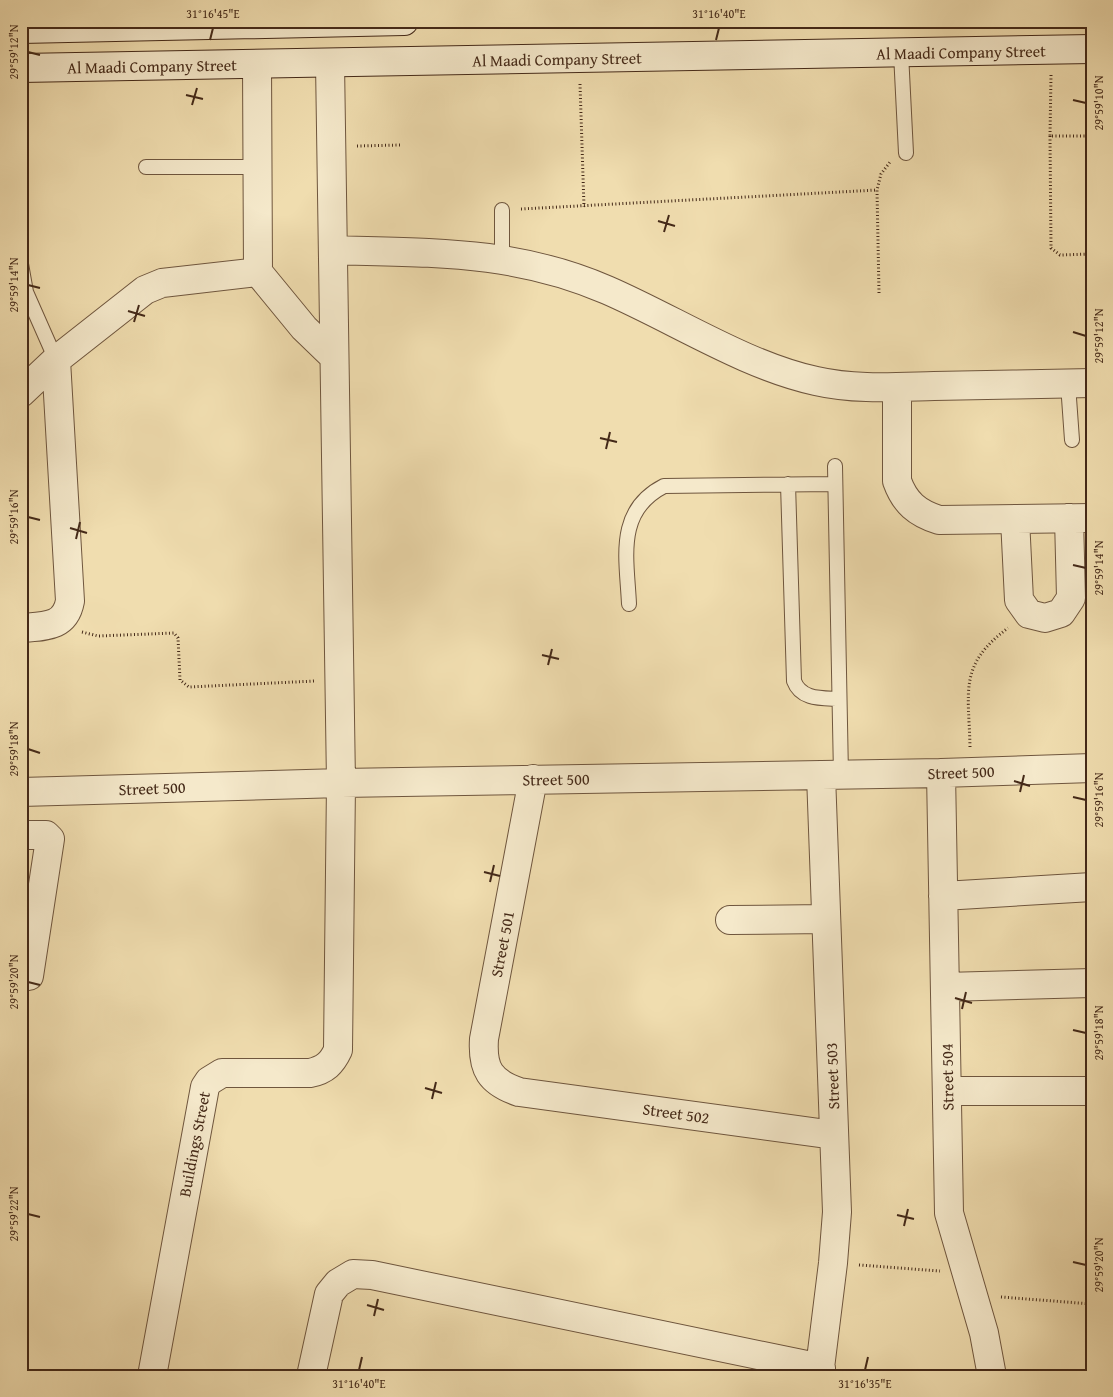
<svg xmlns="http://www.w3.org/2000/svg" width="1113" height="1397" viewBox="0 0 1113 1397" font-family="'Gentium Book Plus',serif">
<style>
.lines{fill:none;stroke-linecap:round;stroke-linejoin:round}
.lane-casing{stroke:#6f563e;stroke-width:16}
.street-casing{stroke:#6f563e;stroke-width:30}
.secondary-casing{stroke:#442918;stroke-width:30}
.path{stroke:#442918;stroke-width:3;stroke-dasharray:1 2.5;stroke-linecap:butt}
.lane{stroke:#f5e9cb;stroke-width:14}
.street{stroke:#f5e9cb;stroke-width:28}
.secondary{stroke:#f5e9cb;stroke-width:28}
.ticks{fill:none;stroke:#442918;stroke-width:2}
.labels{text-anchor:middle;stroke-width:4;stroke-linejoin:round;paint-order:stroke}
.street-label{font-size:16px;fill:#442918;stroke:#f5e9cb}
.neatline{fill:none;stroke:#442918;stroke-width:2}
.ticks-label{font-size:12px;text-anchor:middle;fill:#442918}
</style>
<rect width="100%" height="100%" fill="#f0ddaf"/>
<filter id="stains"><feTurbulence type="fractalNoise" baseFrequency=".004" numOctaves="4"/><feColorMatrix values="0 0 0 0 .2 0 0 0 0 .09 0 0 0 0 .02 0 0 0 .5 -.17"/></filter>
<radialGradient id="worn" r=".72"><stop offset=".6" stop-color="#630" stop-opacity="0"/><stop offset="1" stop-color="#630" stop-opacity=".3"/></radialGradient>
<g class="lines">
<defs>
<path id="lane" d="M901,53L906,153
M146,167H257
M502,258V210
M21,264L26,292L56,360
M1068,384L1072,440
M835,466L841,775
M788,484L794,681C801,700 822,698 839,699
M629,604C627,559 615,511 664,486L835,484"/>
<path id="street" d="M257,64L258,272L304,328L334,357
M333,250C431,253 515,250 607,290C674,319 746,366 816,381C855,390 895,387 934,386C987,385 1039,384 1092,383
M897,387V481C905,503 917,513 939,520L1092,518
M21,393L56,360L145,290L162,283L258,272
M1015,519L1019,600L1029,614L1045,618L1061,613L1071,598L1069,518
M21,628C44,626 65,628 70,601L56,360
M941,773L949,1213L984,1333L992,1376
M533,779L484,1039C482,1069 490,1082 519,1092L834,1135
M21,792L341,783L941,773L1092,768
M21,835H46L50,839L29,976
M943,896L1092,887
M730,920L826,919
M945,987L1092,983
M947,1091H1092
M152,1376L205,1087L209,1081L222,1073H310C325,1070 332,1063 338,1050L341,783L330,63
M311,1376L329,1294L338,1283L353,1274L372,1275L821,1368
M819,1376L833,1263L837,1212L821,775"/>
<path id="secondary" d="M21,29L404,21
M21,68L1092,49"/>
</defs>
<use href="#lane" class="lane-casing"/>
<use href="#street" class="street-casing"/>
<use href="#secondary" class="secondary-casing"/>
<path class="path" d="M1051,75L1050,136H1092
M580,84L584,207
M1050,136L1051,248L1060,255L1092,254
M357,146L401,145
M521,209L877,190
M879,293L877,190L881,174L890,162
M82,632L98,636L174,633L178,638L180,680L189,687L315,681
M970,747C969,691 958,665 1008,628
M859,1265L940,1271
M1001,1297L1092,1304"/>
<use href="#lane" class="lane"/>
<use href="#street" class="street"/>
<use href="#secondary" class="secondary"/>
</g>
<path class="ticks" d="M210,40L213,28M716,40L719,28M28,52L40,55M186,95L203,99M1073,100L1086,103M192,105L197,88M658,221L675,226M664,232L669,215M28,285L40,288M128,311L145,316M134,322L139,305M1073,332L1086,336M600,438L617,442M606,449L610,432M28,517L40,520M70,528L87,533M76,539L80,522M1073,565L1086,568M542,655L559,659M548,665L552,649M28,749L40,753M1014,781L1030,786M1020,792L1024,775M1073,797L1086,800M484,872L500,876M490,882L494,865M28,982L40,985M955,998L972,1003M962,1009L966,992M1073,1030L1086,1033M425,1088L442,1093M432,1099L436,1082M28,1214L40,1217M897,1215L914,1219M904,1226L908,1209M1073,1262L1086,1265M367,1305L384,1310M374,1316L378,1299M359,1370L362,1357M865,1370L868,1357"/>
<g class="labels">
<g class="street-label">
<text transform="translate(961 52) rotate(-1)" y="6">Al Maadi Company Street</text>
<text transform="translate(557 59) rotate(-1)" y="6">Al Maadi Company Street</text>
<text transform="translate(152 66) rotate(-1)" y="6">Al Maadi Company Street</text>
<text transform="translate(961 772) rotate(-2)" y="6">Street 500</text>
<text transform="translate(556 779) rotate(-1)" y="6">Street 500</text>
<text transform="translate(152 788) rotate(-2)" y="6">Street 500</text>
<text transform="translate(502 944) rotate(-79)" y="6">Street 501</text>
<text transform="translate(832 1076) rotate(-92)" y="6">Street 503</text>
<text transform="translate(947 1077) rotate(-91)" y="6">Street 504</text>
<text transform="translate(676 1113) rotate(8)" y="6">Street 502</text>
<text transform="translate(194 1144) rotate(-79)" y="6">Buildings Street</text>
</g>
</g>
<rect width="1113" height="1397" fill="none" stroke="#f0ddaf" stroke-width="55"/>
<rect x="28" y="28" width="1058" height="1342" class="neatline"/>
<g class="ticks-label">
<text x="213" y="18">31°16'45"E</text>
<text x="719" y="18">31°16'40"E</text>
<text transform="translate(14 52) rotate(-90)" y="4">29°59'12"N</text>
<text transform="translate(1099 103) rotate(-90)" y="4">29°59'10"N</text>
<text transform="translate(14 285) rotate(-90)" y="4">29°59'14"N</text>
<text transform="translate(1099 336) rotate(-90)" y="4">29°59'12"N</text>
<text transform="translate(14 517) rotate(-90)" y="4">29°59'16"N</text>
<text transform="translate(1099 568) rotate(-90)" y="4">29°59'14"N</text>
<text transform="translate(14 749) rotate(-90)" y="4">29°59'18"N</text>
<text transform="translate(1099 800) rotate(-90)" y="4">29°59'16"N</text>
<text transform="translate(14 982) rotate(-90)" y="4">29°59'20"N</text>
<text transform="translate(1099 1033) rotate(-90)" y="4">29°59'18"N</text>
<text transform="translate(14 1214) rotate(-90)" y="4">29°59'22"N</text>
<text transform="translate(1099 1265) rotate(-90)" y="4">29°59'20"N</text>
<text x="359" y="1388">31°16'40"E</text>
<text x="865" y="1388">31°16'35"E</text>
</g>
<rect width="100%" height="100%" filter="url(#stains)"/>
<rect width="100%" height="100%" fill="url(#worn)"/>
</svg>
